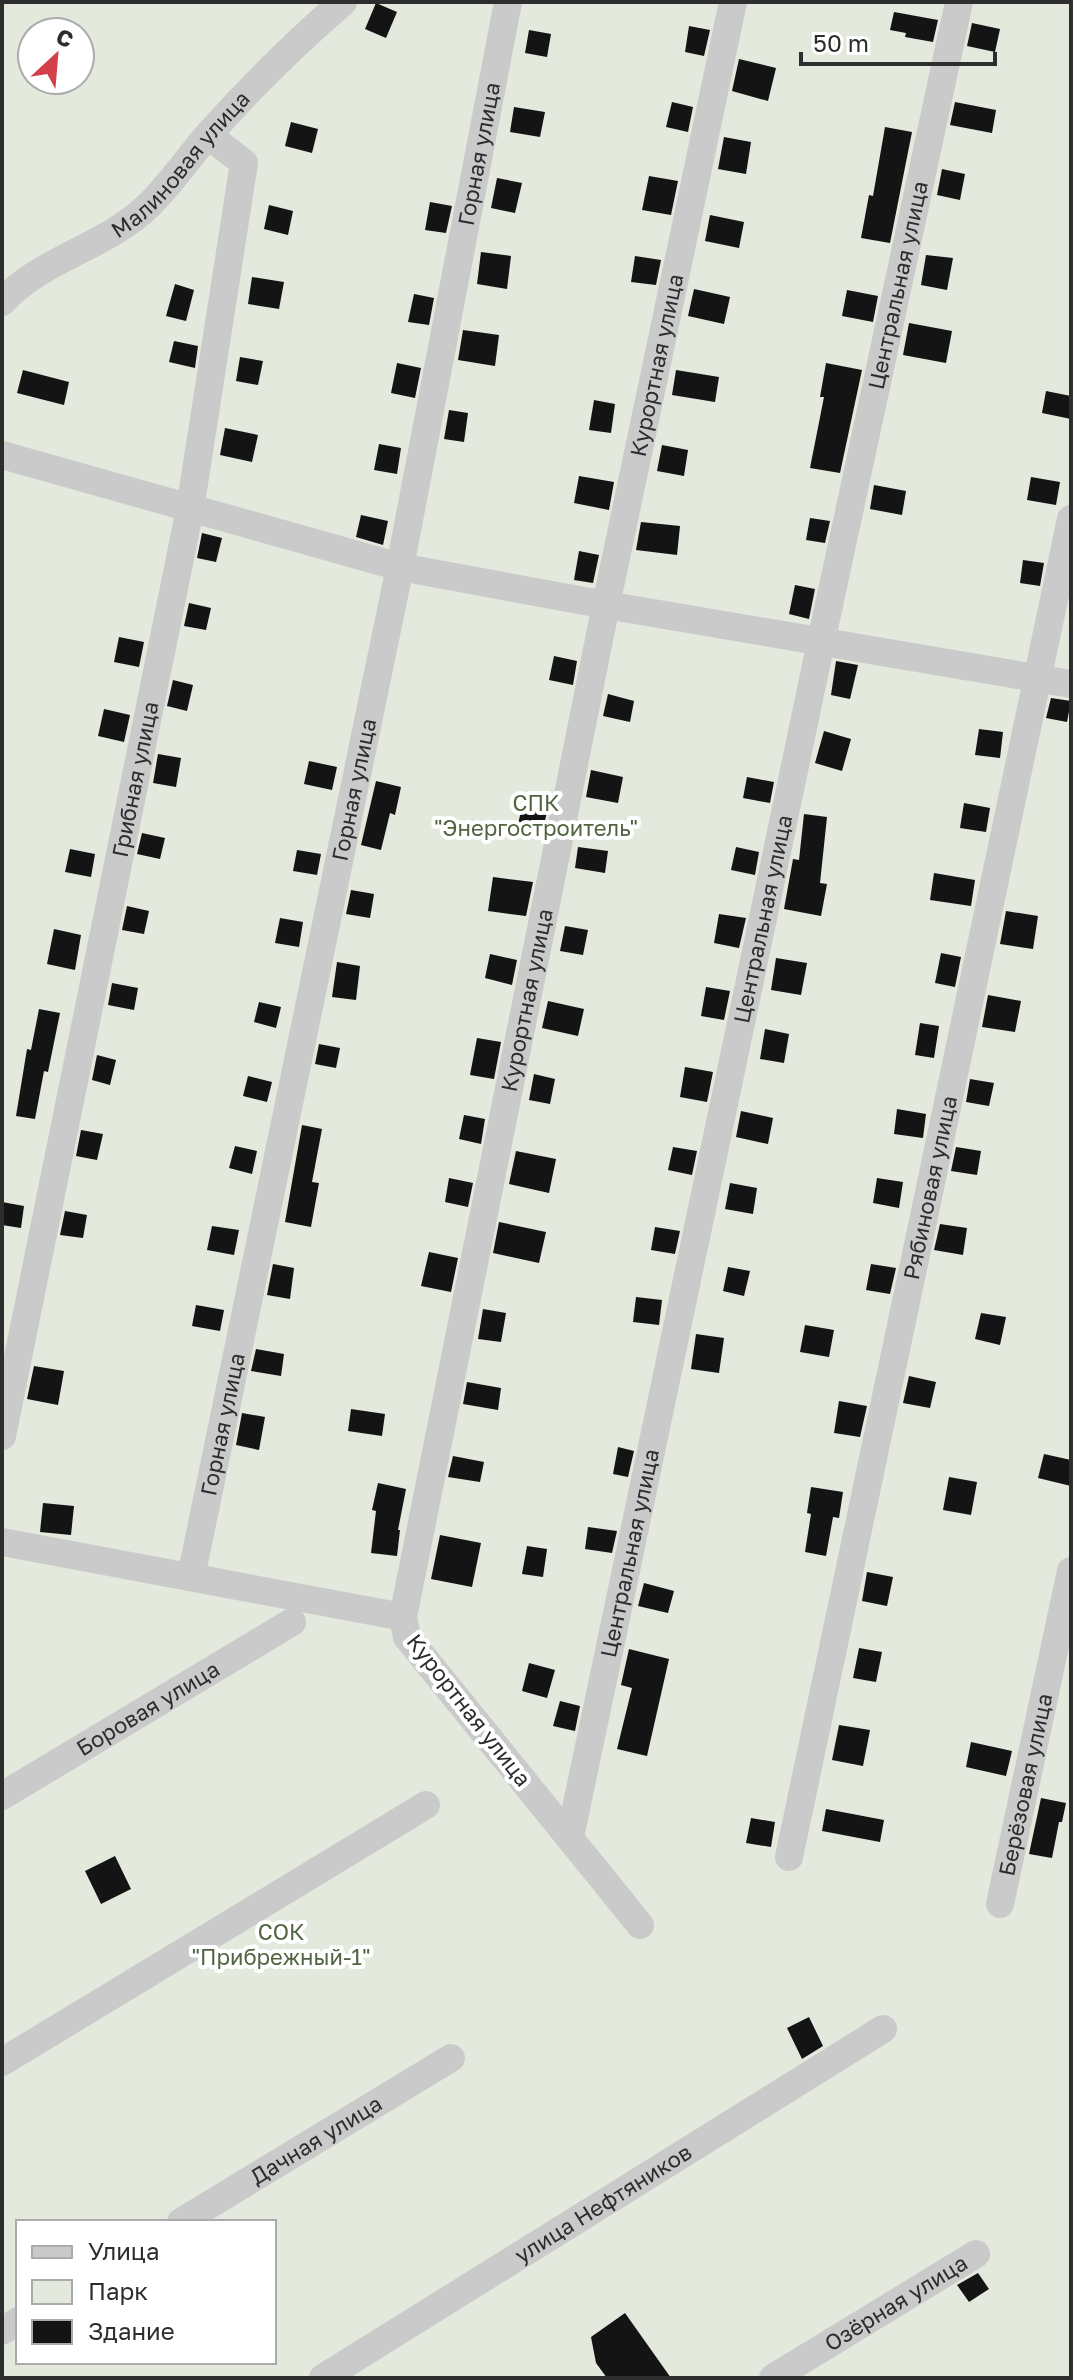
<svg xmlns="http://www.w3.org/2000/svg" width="1073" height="2380" viewBox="0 0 1073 2380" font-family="'Golos Text',sans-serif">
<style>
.green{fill:#e3e9dc;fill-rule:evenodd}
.building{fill:#141414}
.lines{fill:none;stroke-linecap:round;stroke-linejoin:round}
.minor{stroke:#cacaca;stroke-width:28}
.labels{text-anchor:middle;stroke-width:8;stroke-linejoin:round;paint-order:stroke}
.street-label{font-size:22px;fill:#2d2d2d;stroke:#fff}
.park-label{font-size:22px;fill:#51643f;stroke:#fff}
</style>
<rect width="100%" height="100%" fill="#fff"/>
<path class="green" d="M2,2H1071V2378H2ZM32,32H80V80H32ZM18,2222H274V2362H18Z"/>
<path class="building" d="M376,3L397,12L386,38L365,29Z
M894,12L938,20L933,42L905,37L906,33L890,30Z
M972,23L1000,29L995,52L967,46Z
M689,26L710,30L704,56L685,52Z
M529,30L551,34L547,57L525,53Z
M739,59L776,68L768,101L732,91Z
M672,102L693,107L688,132L666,127Z
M955,102L996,110L992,133L950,125Z
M514,107L545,112L540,137L510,132Z
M291,122L318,129L312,153L285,146Z
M885,127L912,132L890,243L861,238L869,195L873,196Z
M724,137L751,142L746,174L718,169Z
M942,169L965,174L960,200L937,195Z
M649,176L678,181L671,215L642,210Z
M497,178L522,183L515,213L491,208Z
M430,202L452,206L446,233L425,230Z
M269,205L293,211L288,235L264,229Z
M710,215L744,222L739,248L705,241Z
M481,252L511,256L507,289L477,284Z
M926,255L953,258L947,290L921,285Z
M635,256L661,260L656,285L631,282Z
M252,277L284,282L279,309L248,304Z
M175,284L194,290L186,321L166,316Z
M694,289L730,297L724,324L688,316Z
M847,290L878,296L873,322L842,316Z
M414,294L434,298L429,325L408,322Z
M909,323L952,331L946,363L903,355Z
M463,330L499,335L495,366L458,360Z
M174,341L198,346L195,368L169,362Z
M240,357L263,361L258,385L236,381Z
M397,363L421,368L415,398L391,393Z
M826,363L862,370L840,473L810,468L824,397H820Z
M23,370L69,382L64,405L17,393Z
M676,370L719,377L715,402L672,395Z
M1046,391L1071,396V419L1042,413Z
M594,400L615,404L611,433L589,430Z
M449,410L468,413L464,442L444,439Z
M225,428L258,435L252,462L220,455Z
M379,444L401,448L397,474L374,470Z
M662,445L688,450L684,476L657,471Z
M579,476L614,482L609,510L574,503Z
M1031,477L1060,482L1056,505L1027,500Z
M874,485L906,491L902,515L870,509Z
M361,515L388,521L383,545L356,537Z
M810,518L830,521L825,543L806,540Z
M641,522L680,526L677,555L636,550Z
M202,533L222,538L216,562L197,558Z
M579,551L599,555L593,583L574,580Z
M1023,560L1044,563L1040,586L1020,583Z
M795,585L815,589L809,619L789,614Z
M189,603L211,608L206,630L184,626Z
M119,637L144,642L139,667L114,662Z
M554,656L577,661L573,685L549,680Z
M836,661L858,665L850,699L831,695Z
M173,680L193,685L187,711L167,706Z
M608,694L634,701L630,722L603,716Z
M1051,698L1071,701L1067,722L1046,718Z
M104,709L130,715L124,742L98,736Z
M979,729L1003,732L1000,758L975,755Z
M824,731L851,739L842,771L815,763Z
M158,754L181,758L176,787L153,783Z
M309,761L337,767L332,790L304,784Z
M591,770L623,777L618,803L586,797Z
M747,777L774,782L770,803L743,798Z
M376,781L401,787L395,815L390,813L381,850L361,845Z
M524,798L549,803L541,838L516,833Z
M964,803L990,808L986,832L960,828Z
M804,814L827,817L820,883L827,884L821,916L784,909L793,859L799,860Z
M142,833L165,838L160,859L137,854Z
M578,847L608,851L605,873L575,868Z
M736,847L759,852L755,875L731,870Z
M70,849L95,854L91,877L65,872Z
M297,850L321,854L317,875L293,871Z
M934,873L975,880L971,906L930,900Z
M493,877L533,882L526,916L488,911Z
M351,890L374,894L370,918L346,914Z
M127,906L149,911L144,934L122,930Z
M1006,911L1038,916L1033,949L1000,944Z
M719,914L746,918L739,948L714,943Z
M280,918L303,922L299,947L275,943Z
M565,926L588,930L583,955L560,951Z
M54,929L81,935L75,970L47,964Z
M941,953L961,957L955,987L935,983Z
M490,954L517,960L512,985L485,978Z
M776,958L807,963L801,995L771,990Z
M337,962L360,966L356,1000L332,997Z
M112,983L138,988L134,1010L108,1005Z
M706,987L730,991L724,1020L701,1016Z
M988,995L1021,1001L1015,1032L982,1027Z
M548,1001L584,1009L578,1036L542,1028Z
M259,1002L281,1007L276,1028L254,1022Z
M39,1009L60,1013L48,1072L44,1071L35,1119L16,1116L27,1049L31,1050Z
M920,1023L939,1026L934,1058L915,1055Z
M765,1029L789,1034L784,1063L760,1059Z
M477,1038L501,1042L494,1079L470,1075Z
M319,1044L340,1048L336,1068L315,1064Z
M97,1055L116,1060L110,1085L92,1080Z
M685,1067L713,1072L707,1102L680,1097Z
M534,1074L555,1079L550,1104L529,1100Z
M248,1076L272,1082L267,1102L243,1096Z
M970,1079L994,1083L989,1106L966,1102Z
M897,1109L926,1114L923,1138L894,1134Z
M741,1111L773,1118L768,1144L736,1137Z
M464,1115L485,1119L481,1144L459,1139Z
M302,1125L322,1129L312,1182L319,1183L311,1227L285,1222Z
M81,1130L103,1134L97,1160L76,1156Z
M235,1146L257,1151L252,1174L229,1168Z
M673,1147L697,1151L692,1175L668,1170Z
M956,1147L981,1151L977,1175L951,1171Z
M516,1151L556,1159L549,1193L509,1184Z
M449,1178L473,1183L468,1207L445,1202Z
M877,1178L903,1182L899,1208L873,1203Z
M730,1183L757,1188L753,1214L725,1209Z
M2,1202L24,1206L21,1228L2,1225Z
M65,1211L87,1215L83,1238L60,1235Z
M499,1222L546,1232L539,1263L493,1253Z
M940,1224L967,1228L963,1255L934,1250Z
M212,1226L239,1230L234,1255L207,1250Z
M655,1227L680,1231L675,1254L651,1250Z
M429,1252L458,1258L451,1292L421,1286Z
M273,1264L294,1268L290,1299L267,1295Z
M871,1264L896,1268L890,1294L866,1290Z
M728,1267L750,1271L744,1296L723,1291Z
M636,1297L662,1300L659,1325L633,1322Z
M196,1305L224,1310L220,1331L192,1326Z
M483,1309L506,1313L501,1342L478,1339Z
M981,1313L1006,1317L1000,1345L975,1339Z
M805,1325L834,1330L829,1357L800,1352Z
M696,1334L724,1338L719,1373L691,1369Z
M256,1349L284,1354L281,1376L251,1371Z
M34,1366L64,1371L58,1405L27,1399Z
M909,1376L936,1382L930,1408L903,1403Z
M467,1382L501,1388L498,1410L463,1404Z
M839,1401L867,1406L860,1437L834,1433Z
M351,1409L385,1414L382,1436L348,1431Z
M242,1413L265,1417L259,1450L236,1445Z
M618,1447L634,1451L628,1477L613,1474Z
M1044,1454L1071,1460V1486L1038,1478Z
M453,1456L484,1462L480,1482L448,1477Z
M949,1477L977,1482L971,1515L943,1510Z
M378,1483L406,1489L398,1530H400L397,1556L371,1553L376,1511L372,1510Z
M811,1487L843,1492L839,1518L833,1517L826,1556L805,1552L811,1514L807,1513Z
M43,1503L74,1506L71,1535L40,1532Z
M588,1527L617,1531L612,1553L585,1549Z
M440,1535L481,1543L472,1587L431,1579Z
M527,1546L547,1549L543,1577L522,1574Z
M867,1572L893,1577L887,1606L862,1601Z
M644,1583L674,1591L668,1613L638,1606Z
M859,1648L882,1652L876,1682L853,1678Z
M629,1649L669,1659L647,1756L617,1749L632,1688L621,1685Z
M529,1663L555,1670L547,1698L522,1691Z
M560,1701L580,1706L575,1731L553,1726Z
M839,1725L870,1730L863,1766L832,1760Z
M971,1742L1012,1751L1006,1776L966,1767Z
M1041,1798L1066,1803L1062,1822H1059L1052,1858L1029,1854Z
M826,1809L884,1820L880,1842L822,1831Z
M751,1818L775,1822L771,1847L746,1843Z
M115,1856L131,1889L101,1904L85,1871Z
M809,2017L823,2046L802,2059L787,2028Z
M978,2273L989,2289L969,2302L957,2285Z
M625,2313L671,2378H607L596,2363L591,2337Z"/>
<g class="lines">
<g class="minor">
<path id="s1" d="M2,302C42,258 107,247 149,205C171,184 188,158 208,135C250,88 295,43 343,2"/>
<path d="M2,455L400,567L606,605L1071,684"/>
<path id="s2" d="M2,1436L190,509L244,163L208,135"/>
<path d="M2,1542L403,1617"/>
<path id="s3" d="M191,1577L400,567L508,2"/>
<path id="s4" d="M2,1796L292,1622"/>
<path id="s5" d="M570,1837L821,642L959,2"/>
<path id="s6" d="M789,1857L1071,519"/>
<path id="s7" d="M1000,1904L1071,1571"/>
<path id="s8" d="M640,1925L407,1637L403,1617L606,605L733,2"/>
<path d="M2,2062L426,1805"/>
<path id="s9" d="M181,2222L451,2058"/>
<path d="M2,2331L18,2321"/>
<path id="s10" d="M323,2378L883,2029"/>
<path id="s11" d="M773,2378L976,2254"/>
</g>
</g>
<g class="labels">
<g class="street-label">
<text dy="8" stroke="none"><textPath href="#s3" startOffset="1452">Горная улица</textPath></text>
<text dy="8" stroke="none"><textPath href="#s1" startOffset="228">Малиновая улица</textPath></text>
<text dy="8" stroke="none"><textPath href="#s5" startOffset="1586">Центральная улица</textPath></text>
<text dy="8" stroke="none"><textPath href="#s8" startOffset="1668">Курортная улица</textPath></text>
<text dy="8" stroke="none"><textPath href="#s2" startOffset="670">Грибная улица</textPath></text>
<text dy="8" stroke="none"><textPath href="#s3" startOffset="804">Горная улица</textPath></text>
<text dy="8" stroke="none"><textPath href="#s5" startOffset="938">Центральная улица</textPath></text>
<text dy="8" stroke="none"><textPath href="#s8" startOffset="1020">Курортная улица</textPath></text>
<text dy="8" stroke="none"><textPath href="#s6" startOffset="684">Рябиновая улица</textPath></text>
<text dy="8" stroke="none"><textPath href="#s3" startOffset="156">Горная улица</textPath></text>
<text dy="8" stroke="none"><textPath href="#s5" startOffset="290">Центральная улица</textPath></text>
<text dy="8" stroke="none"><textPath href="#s4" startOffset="170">Боровая улица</textPath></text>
<text transform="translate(469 1710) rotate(52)" y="8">Курортная улица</text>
<text dy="8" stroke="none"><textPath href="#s7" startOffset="122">Берёзовая улица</textPath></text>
<text dy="8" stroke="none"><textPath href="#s9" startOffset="158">Дачная улица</textPath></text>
<text dy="8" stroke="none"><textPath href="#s10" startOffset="330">улица Нефтяников</textPath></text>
<text dy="8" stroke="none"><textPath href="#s11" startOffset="144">Озёрная улица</textPath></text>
</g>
<g class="park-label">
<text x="536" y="811">СПК<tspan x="536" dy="25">"Энергостроитель"</tspan></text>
<text x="281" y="1940">СОК<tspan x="281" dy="25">"Прибрежный-1"</tspan></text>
</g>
</g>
<rect width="1073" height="2380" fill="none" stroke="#2d2d2d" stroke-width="8"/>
<rect x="16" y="2220" width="260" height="144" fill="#ffffff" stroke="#ababab" stroke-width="2"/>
<rect x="32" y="2246" width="40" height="12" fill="#cacaca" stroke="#ababab" stroke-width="2"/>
<text x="88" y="2260" font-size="24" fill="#2d2d2d">Улица</text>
<rect x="32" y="2280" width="40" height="24" fill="#e3e9dc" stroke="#ababab" stroke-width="2"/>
<text x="88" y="2300" font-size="24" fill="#2d2d2d">Парк</text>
<rect x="32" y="2320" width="40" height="24" fill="#141414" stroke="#ababab" stroke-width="2"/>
<text x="88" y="2340" font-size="24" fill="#2d2d2d">Здание</text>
<g transform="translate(56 56) rotate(26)"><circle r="38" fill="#ffffff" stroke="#ababab" stroke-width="2"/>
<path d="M0-6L14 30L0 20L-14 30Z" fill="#d43f4c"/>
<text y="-12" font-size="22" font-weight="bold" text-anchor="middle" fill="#2d2d2d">С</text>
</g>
<path d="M801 52v12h194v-12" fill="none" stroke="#2d2d2d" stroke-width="4"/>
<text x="813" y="52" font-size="24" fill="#2d2d2d" stroke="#ffffff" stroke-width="6" paint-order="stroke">50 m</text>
</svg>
